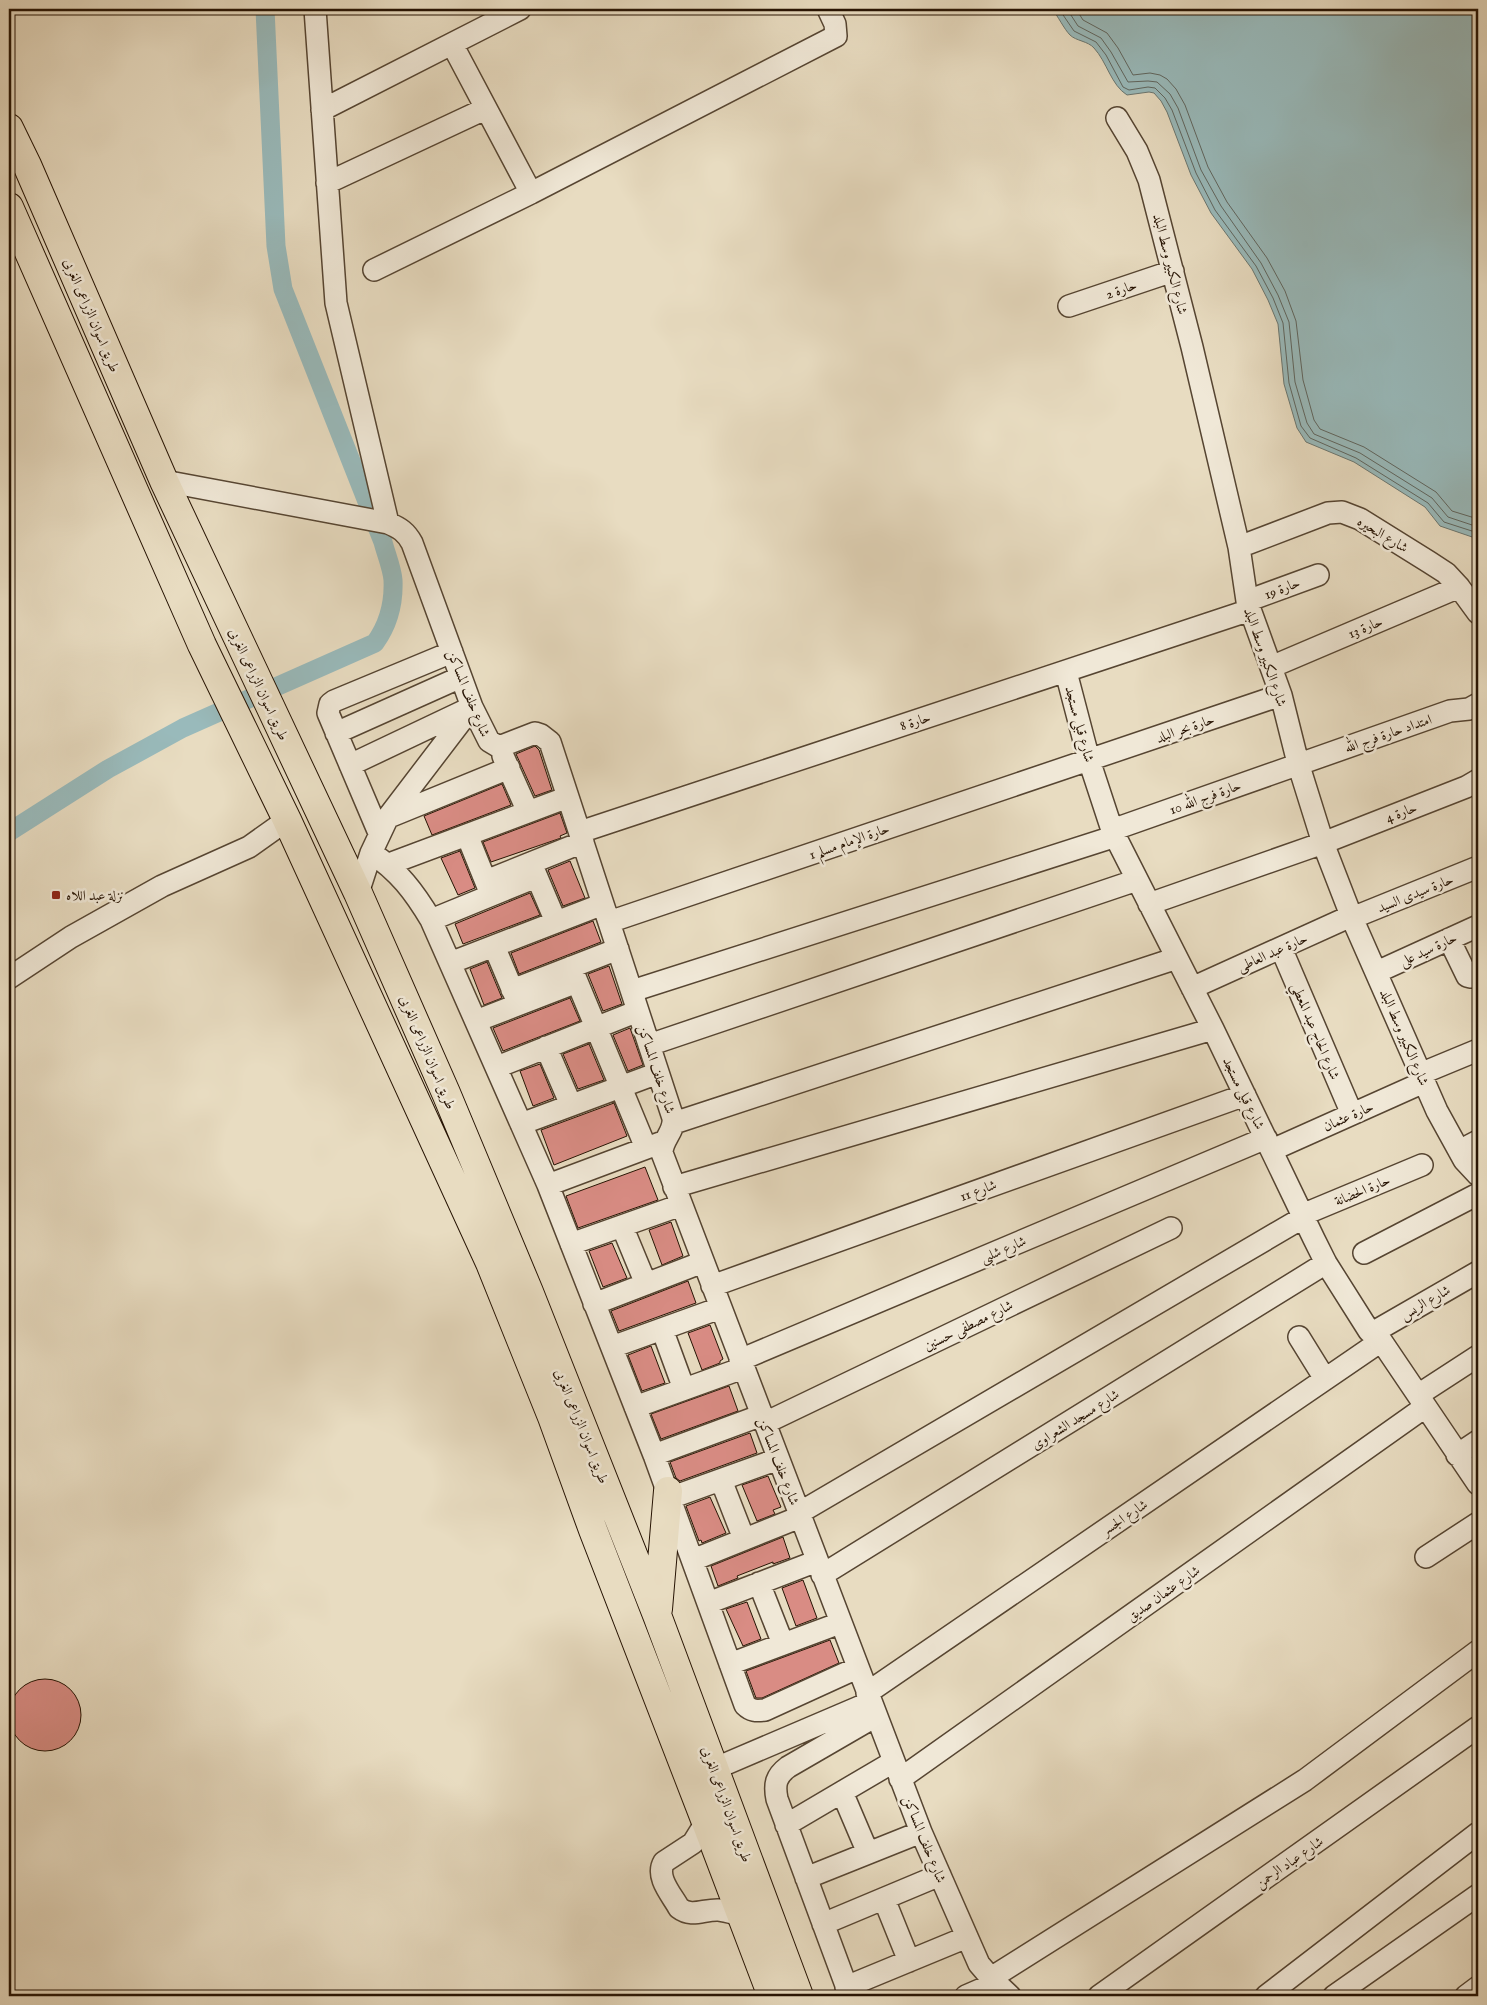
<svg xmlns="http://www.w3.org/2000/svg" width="1487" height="2005" viewBox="0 0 1487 2005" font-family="'IM FELL English',Amiri,serif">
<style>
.water{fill:#99babb;stroke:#6b7771}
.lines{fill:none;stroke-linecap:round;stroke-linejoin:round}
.shore{stroke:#60665f;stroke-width:1}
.canal{stroke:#99babb;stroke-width:19}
.building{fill:#d98c84;stroke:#261303}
.minor-casing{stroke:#564532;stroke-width:24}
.major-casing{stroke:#261303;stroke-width:30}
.minor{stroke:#f0e8d7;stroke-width:21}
.major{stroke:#e8dcc1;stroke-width:28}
.poi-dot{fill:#8f2418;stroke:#f0e8d7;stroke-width:2}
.labels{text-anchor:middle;stroke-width:5;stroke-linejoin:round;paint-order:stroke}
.street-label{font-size:14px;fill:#261303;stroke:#f0e8d7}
.poi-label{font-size:14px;fill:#261303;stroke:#f0e8d7;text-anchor:start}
</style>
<rect width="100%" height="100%" fill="#e8dcc1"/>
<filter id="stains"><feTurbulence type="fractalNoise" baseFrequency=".004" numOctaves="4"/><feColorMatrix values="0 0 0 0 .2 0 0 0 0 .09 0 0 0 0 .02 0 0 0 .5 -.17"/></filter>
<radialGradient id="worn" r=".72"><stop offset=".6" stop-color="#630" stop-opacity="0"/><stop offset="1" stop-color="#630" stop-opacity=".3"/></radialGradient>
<path class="water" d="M1052,9H1478V539L1440,526L1425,507L1354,462L1306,442L1297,428L1284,384L1278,324L1268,300L1252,269L1211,213L1191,175L1167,112L1161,101L1154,93L1149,92L1127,95C1111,85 1107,62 1094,48C1088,41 1076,41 1070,35C1064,29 1058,16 1052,9Z"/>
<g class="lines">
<path class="shore" d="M1059,9L1074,31L1096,42L1106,55L1123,87L1129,90L1148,87L1155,88L1165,98L1172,110L1196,173L1215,210L1256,266L1273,298L1283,323L1289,383L1301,426L1310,438L1356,458L1428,503L1444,522L1478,533
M1067,9L1078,26L1101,38L1111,52L1128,82L1148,81L1157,82L1170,94L1178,108L1201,170L1221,206L1261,263L1278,295L1289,322L1295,382L1307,423L1314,434L1360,453L1432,498L1448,517L1478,527
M1076,9L1083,20L1107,33L1118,48L1133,75L1150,73L1160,75L1167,79L1176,89L1185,105L1208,167L1227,202L1267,258L1285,291L1296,321L1303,380L1314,420L1320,429L1364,447L1436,492L1452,511L1478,519"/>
<path class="canal" d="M9,832L108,769L183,728L375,643C388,625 394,603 393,580C392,568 386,554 383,542L283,289L276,246L265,9"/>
</g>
<path class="building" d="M535,746L539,750L552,790L535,796L516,754Z
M502,784L511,805L432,835L424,816Z
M560,813L567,833L560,836L561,838L491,862L483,842Z
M460,851L475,888L458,895L441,858Z
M570,861L585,898L563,906L548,870Z
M530,893L540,915L463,944L455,924Z
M593,921L601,942L519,974L511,953Z
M487,962L502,998L484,1005L470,969Z
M609,966L622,1004L603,1011L588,974Z
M570,998L580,1021L503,1051L493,1028Z
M630,1028L643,1065L628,1071L613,1035Z
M589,1044L604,1080L578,1089L563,1054Z
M540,1064L554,1098L533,1106L520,1071Z
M614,1103L627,1136L554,1165L541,1130Z
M645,1167L658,1200L578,1228L566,1196Z
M671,1222L683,1256L662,1265L649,1230Z
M612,1243L627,1278L603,1287L589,1251Z
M688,1281L696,1303L619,1331L611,1311Z
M710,1325L723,1359L720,1361V1363L702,1370L688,1333Z
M651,1346L665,1383L642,1391L628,1355Z
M729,1386L738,1411L661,1439L651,1414Z
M750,1433L757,1453L680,1481L676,1478L670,1462Z
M768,1476L781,1507L773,1510L775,1514L757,1521L742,1485Z
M710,1497L726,1533L702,1543L701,1540L699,1541L686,1506Z
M783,1537L790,1558L773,1564V1562L737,1576L738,1578L718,1586L711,1566Z
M803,1580L817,1618L796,1626L782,1588Z
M747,1602L761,1639L743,1646L726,1609Z
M830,1640L839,1663L762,1698H756L746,1671Z
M9 1715a36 36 0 1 1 72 0a36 36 0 1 1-72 0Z"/>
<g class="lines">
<defs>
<path id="minor" d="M315,9L336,303L388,523
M452,44L531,193L836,36L835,24L828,9
M322,110L520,9
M1117,118L1137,151L1149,180L1192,347L1239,547L1247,601L1281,695L1298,763L1323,843L1352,918L1437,1111L1464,1160L1478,1175
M327,183L485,109
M374,270L531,193
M1069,306L1173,271
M164,481L388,523C400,528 406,532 412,543L472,707L489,741L499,747L535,733L541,735L550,742L673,1118C675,1132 662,1139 662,1153L921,1832L979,1964L991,1978L1010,1996
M1239,547L1328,513L1342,512L1360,519L1429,562L1446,573L1459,587L1478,613
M1247,601L1318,575
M1271,667L1459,587
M1066,672L1089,760L1112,830L1213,1029L1314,1239L1326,1263L1369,1331L1380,1339L1478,1484
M336,733L461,677
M503,756L528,812
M350,765L470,708
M389,817L509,768
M1112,830L1450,711L1469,709L1478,704
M580,832L1250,610
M379,833L328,713L330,704L334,701L452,652
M467,835L490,892
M371,853C398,870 415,893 431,920L548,1185L654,1455L745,1705C751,1711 756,1711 765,1710L857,1668
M531,863L556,922
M389,864L568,797
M486,881L583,842
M358,893L371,853L388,817L472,707
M1149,904L1323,843L1466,787L1478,780
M1352,918L1478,867
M431,920L536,877
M609,922L1281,695
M1449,939L1467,976L1471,977L1478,974
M494,946L518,1003
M1281,948L1352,1114
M450,963L603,904
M571,967L646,1148
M1377,972L1478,926
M9,978L71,937L162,886L249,847L287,820
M1192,988L1351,916
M512,990L618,949
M632,991L1116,836
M476,1021L577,982
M649,1045L1137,880
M546,1047L571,1105
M497,1067L638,1011
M1420,1074L1478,1050
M674,1123L1177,958
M521,1124L658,1073
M1272,1150L1424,1082
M1459,1151L1478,1141
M548,1185L660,1143
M674,1187L1213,1029
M1302,1215L1422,1165
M622,1226L646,1284
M571,1244L681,1205
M1364,1253L1478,1194
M712,1286L1245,1095
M594,1304L703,1262
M662,1329L684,1389
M1372,1333L1478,1272
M1299,1337L1325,1379
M612,1347L720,1308
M740,1360L1266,1138
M1418,1395L1478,1356
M635,1407L743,1368
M765,1423L1171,1228
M654,1455L762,1415
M1457,1455L1478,1441
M721,1480L744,1539
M670,1498L778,1459
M799,1513L1304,1217
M1426,1557L1478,1523
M693,1560L800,1517
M822,1575L1326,1263
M759,1583L783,1644
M708,1603L817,1561
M730,1664L840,1623
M867,1693L1381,1341
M714,1769L871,1702
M900,1779L1425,1407
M842,1792L868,1853
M706,1822L693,1843L664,1862C655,1877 672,1895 679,1908C692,1918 704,1909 719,1910C727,1911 735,1913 742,1917
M786,1825L893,1762
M806,1878L921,1832
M884,1899L909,1961
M823,1924L940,1875
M991,1978L1305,1780L1478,1651
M846,1987L967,1937
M850,1996L777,1799C774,1784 776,1776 788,1767L876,1716
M966,1996L996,1983
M1099,1996L1478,1727
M1266,1996L1478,1833
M1334,1996L1478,1895
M1466,1996L1478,1987"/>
<path id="major" d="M9,128L27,165L164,481L358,893L446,1093L529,1292L657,1615L799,1996
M9,207L202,645L287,820L490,1263L552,1417L593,1530L706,1822L772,1996
M658,1609L668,1491"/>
</defs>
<use href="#minor" class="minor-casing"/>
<use href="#major" class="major-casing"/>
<use href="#minor" class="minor"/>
<use href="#major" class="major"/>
</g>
<rect class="poi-dot" x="51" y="890" width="10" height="10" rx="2.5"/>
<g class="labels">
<g class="street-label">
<text transform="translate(1171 264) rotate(76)" y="5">شارع الكبير وسط البلد</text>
<text transform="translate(1121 289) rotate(-19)" y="5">حارة 2</text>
<text transform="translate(92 315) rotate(67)" y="5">طريق اسوان الزراعى الغربى</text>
<text transform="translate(1383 534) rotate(31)" y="5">شارع البحيره</text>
<text transform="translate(1282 588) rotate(-21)" y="5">حارة 19</text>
<text transform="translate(1365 627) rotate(-23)" y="5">حارة 13</text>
<text transform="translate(1266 657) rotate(71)" y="5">شارع الكبير وسط البلد</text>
<text transform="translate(259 684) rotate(65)" y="5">طريق اسوان الزراعى الغربى</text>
<text transform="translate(469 693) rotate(68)" y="5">شارع خلف المساكن</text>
<text transform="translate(915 721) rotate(-18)" y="5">حارة 8</text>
<text transform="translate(1080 724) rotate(75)" y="5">شارع قبلى مستجد</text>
<text transform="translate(1185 728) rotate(-19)" y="5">حارة بحر البلد</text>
<text transform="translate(1388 733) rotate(-19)" y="5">امتداد حارة فرج الله</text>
<text transform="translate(1205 797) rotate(-20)" y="5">حارة فرج الله 10</text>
<text transform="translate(1401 812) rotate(-21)" y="5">حارة 4</text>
<text transform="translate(849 841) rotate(-19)" y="5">حارة الإمام مسلم 1</text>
<text transform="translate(1415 893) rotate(-22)" y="5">حارة سيدى السيد</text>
<text transform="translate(1428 949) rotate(-25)" y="5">حارة سيد على</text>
<text transform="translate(1272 952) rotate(-24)" y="5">حارة عبد العاطى</text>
<text transform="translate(1316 1031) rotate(67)" y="5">شارع الحاج عبد المعطي</text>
<text transform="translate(1405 1037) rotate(67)" y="5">شارع الكبير وسط البلد</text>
<text transform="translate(428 1052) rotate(67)" y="5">طريق اسوان الزراعى الغربى</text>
<text transform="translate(657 1069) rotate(72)" y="5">شارع خلف المساكن</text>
<text transform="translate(1244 1093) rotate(64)" y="5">شارع قبلى مستجد</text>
<text transform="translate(1348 1116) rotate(-24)" y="5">حارة عثمان</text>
<text transform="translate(978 1190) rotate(-20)" y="5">شارع 11</text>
<text transform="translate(1362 1190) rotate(-23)" y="5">حارة الحضانة</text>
<text transform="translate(1003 1249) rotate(-23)" y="5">شارع شلبى</text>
<text transform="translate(1425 1302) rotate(-30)" y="5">شارع الريس</text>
<text transform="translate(968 1325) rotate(-26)" y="5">شارع مصطفى حسنين</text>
<text transform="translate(1075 1419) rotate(-32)" y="5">شارع مسجد الشعراوى</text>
<text transform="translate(582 1426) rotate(68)" y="5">طريق اسوان الزراعى الغربى</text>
<text transform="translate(779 1461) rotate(69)" y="5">شارع خلف المساكن</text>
<text transform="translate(1124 1517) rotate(-34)" y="5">شارع الجسر</text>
<text transform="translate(1163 1593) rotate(-35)" y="5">شارع عثمان صديق</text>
<text transform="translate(727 1804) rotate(70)" y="5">طريق اسوان الزراعى الغربى</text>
<text transform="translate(925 1839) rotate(68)" y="5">شارع خلف المساكن</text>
<text transform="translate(1289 1862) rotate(-35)" y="5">شارع عباد الرحمن</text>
</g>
<g class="poi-label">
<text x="66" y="900">نزلة عبد اللاه</text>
</g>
</g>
<rect width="1487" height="2005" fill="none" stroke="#e8dcc1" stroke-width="30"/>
<rect x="10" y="10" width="1467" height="1985" fill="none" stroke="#261303" stroke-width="2.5"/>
<rect x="15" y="15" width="1457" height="1975" fill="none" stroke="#261303"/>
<rect width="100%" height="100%" filter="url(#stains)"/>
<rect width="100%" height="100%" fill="url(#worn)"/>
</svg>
